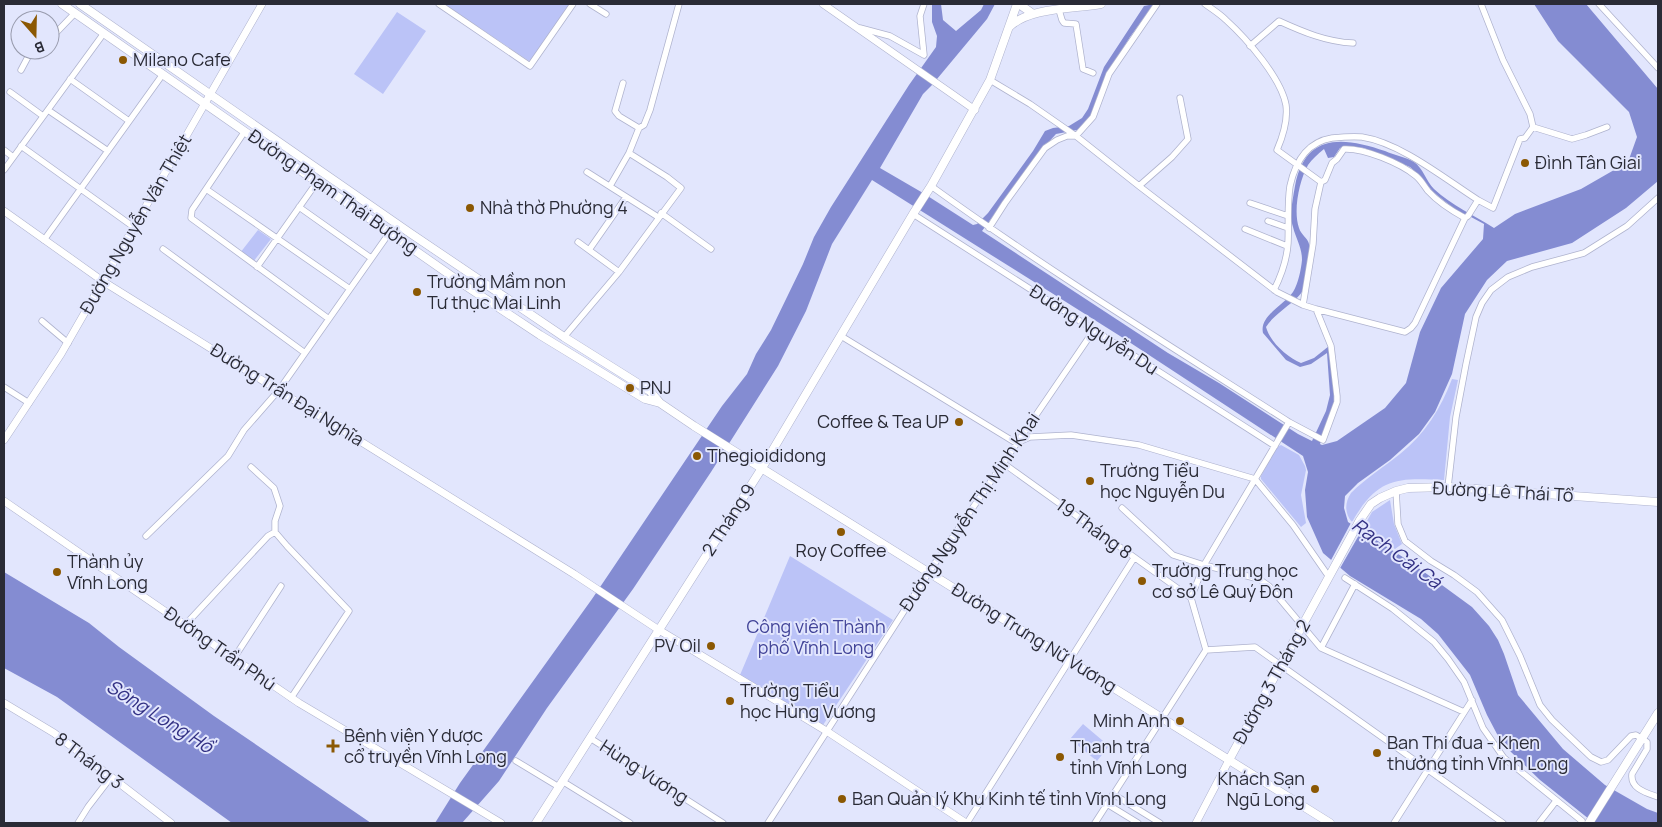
<svg xmlns="http://www.w3.org/2000/svg" width="1662" height="827" viewBox="0 0 1662 827" font-family="Manrope,sans-serif">
<style>
.green{fill:#bbc3f7}
.water{fill:#848cd2;fill-rule:evenodd}
.pier{fill:#e2e6fd}
.lines{fill:none;stroke-linecap:round;stroke-linejoin:round}
.minor-casing{stroke:#afb3ce;stroke-width:7}
.tertiary-casing{stroke:#afb3ce;stroke-width:8}
.secondary-casing{stroke:#afb3ce;stroke-width:9}
.minor{stroke:#fff;stroke-width:5.5}
.tertiary{stroke:#fff;stroke-width:7}
.secondary{stroke:#fff;stroke-width:8}
.poi-dot{fill:#8b5803;stroke:#e2e6fd;stroke-width:2}
.labels{text-anchor:middle;stroke-width:4;stroke-linejoin:round;paint-order:stroke}
.poi-label{font-size:18px;fill:#2a2b36;stroke:#e2e6fd;text-anchor:start}
.street-label{font-size:18px;fill:#2a2b36;stroke:#e2e6fd}
.park-label{font-size:18px;fill:#424498;stroke:#e2e6fd}
.water-label{font-size:19px;font-style:italic;fill:#333184;stroke:#e2e6fd}
</style>
<rect width="100%" height="100%" fill="#e2e6fd"/>
<path class="green" d="M444,4H570L532,60L529,61Z
M397,12L426,31L383,94L354,74Z
M258,230L271,239L253,262L240,253Z
M1452,379L1458,380L1450,417L1444,480C1396,478 1378,477 1352,522C1344,513 1345,502 1351,493C1366,478 1384,467 1400,454C1425,434 1441,408 1452,379Z
M1281,445L1299,455L1305,466L1306,470L1301,495L1306,523L1301,527L1261,479V476L1277,447Z
M1390,500L1394,524L1402,544L1395,549L1363,528L1372,512Z
M790,556L893,620L823,725L740,675Z
M1083,724L1109,746L1097,761L1070,739Z"/>
<path class="water" d="M932,4H941L943,20L956,31L981,10L984,4H995L987,19L932,85L923,94L880,168L923,193L973,225L977,224L988,213L1033,151L1045,131L1053,128L1069,126L1082,118L1088,109L1104,67L1144,6L1154,4L1130,37L1109,71L1091,116L1087,123L1077,130L1056,134L1045,146L982,231L1168,353L1219,383L1298,434L1312,441L1326,411L1330,395L1327,353L1311,364L1300,367L1286,360L1263,333C1259,316 1284,305 1293,292C1298,284 1301,270 1302,260C1302,247 1296,239 1293,227C1289,215 1293,198 1295,186C1305,132 1344,137 1385,151C1394,155 1406,157 1414,162C1423,168 1426,181 1434,189C1451,205 1474,215 1494,228L1515,214L1581,189L1628,162L1637,137L1629,112L1558,41L1534,4H1586L1658,89V181L1626,208L1572,243L1507,261L1487,280L1465,314L1452,374L1435,412L1419,434L1390,460L1358,483L1345,496L1344,508L1348,522L1409,561L1472,607L1489,626L1498,640L1504,654L1518,695L1563,749L1605,785L1647,809L1658,813V823H1594L1540,780L1511,752L1497,734L1487,715L1470,675L1438,634L1421,619L1350,576L1323,553L1307,517L1305,490L1308,472L1303,456L1120,336L872,180L832,244L806,311L778,366L711,472L633,589L547,708L499,781L462,823H435L460,783L592,599L722,406L747,374L756,354L771,330L803,264L814,237L831,207L909,85L936,47L937,36L932,22ZM1347,146L1364,148L1410,167L1421,177L1433,192L1457,211L1471,217L1484,224L1483,239L1441,288L1420,332L1406,383L1385,408L1337,441L1322,445L1320,444L1336,399L1329,346L1314,358L1301,363C1287,357 1270,342 1266,327C1275,312 1301,300 1305,286C1308,274 1311,257 1309,244C1308,238 1301,235 1299,228C1293,211 1299,181 1308,165C1312,159 1318,154 1324,149L1328,158L1334,157L1340,148Z
M4,572L89,623L119,647L214,716L371,823H232L57,697L4,668Z"/>
<path class="pier" d="M1352,521L1363,528L1339,570L1330,562Z"/>
<g class="lines">
<defs>
<path id="minor" d="M439,4L530,66L573,4
M590,4L606,14
M1205,4C1212,9 1220,14 1226,20C1247,39 1281,78 1286,105C1288,120 1283,136 1277,150L1321,182L1315,209L1313,244L1303,305
M1599,4L1658,68
M1059,10L1062,20L1064,23L1076,24L1083,69L1093,73
M860,28L890,36L924,55L920,16L924,4
M50,39L75,13
M1250,46L1279,21C1303,32 1327,42 1353,43
M21,70L29,55L36,50
M70,79L129,121
M623,83L615,111L619,116L639,128
M10,92L43,116
M48,110L108,151
M1533,127L1572,139L1586,135L1607,127
M245,131L192,210L191,218L329,319
M21,146L135,228
M4,150L13,157
M4,170L104,33
M587,172L658,217
M1321,182L1325,180L1332,163L1337,159L1344,149C1364,148 1400,163 1416,176C1421,180 1424,186 1428,191C1438,202 1452,211 1465,218
M610,186L629,153
M931,186C1047,270 1169,345 1289,422L1323,440L1337,402V396L1331,346L1316,309L1303,305L1277,292L1139,186L1076,136L1030,104L990,80
M1139,186L1172,157L1188,139L1180,98
M206,189L350,289
M1250,203L1288,216
M299,207L371,258
M661,213L711,249
M913,214L1275,446
M1268,221L1288,228
M989,228L1005,203L1045,148L1057,140L1067,136H1076L1093,117L1109,74L1157,4
M1245,229L1287,246
M44,240L163,74
M578,242L619,272
M163,249L305,353
M589,250L626,197
M257,267L317,182
M1274,290C1281,276 1287,259 1288,243C1289,224 1287,205 1290,186C1295,163 1307,142 1332,138C1342,137 1352,136 1362,137C1401,143 1445,179 1478,200
M1316,309L1405,332L1411,328L1415,323L1465,218L1468,216L1478,200L1493,208L1520,139L1525,138L1533,127L1530,114L1503,60L1481,4
M42,321L68,343
M841,336L1016,443L1030,437L1071,435L1139,445L1255,479L1293,525L1329,577
M564,337L619,272L681,188L667,177L629,153L639,128L644,125L650,110L679,4
M4,387L29,403
M1003,463L1191,598L1206,650
M251,467L274,488L280,506L275,521V532L287,546L349,611L291,698
M1448,487L1456,417L1466,364L1476,317L1482,303L1491,290L1508,277L1532,267L1584,253L1627,226L1658,198
M1396,491L1398,524L1405,541L1431,561L1454,575L1477,592L1502,620L1520,656L1540,705L1552,720L1591,757L1601,762L1608,760L1631,736L1636,735L1647,742V749L1632,774C1630,789 1647,793 1658,797
M1122,508L1173,555L1204,565L1259,579L1269,586L1321,648L1464,712
M146,536L228,456L244,430L279,390L390,232
M1345,578L1393,609L1434,642L1448,659L1464,682L1483,728L1504,758L1582,821
M1191,598L1204,565L1289,422
M185,625L268,536L275,532
M1321,648L1355,584
M1206,650L1255,647L1503,823
M234,658L281,586
M590,738L723,823
M516,761L559,787
M562,781L630,823
M1113,794L1160,823
M1107,804L1138,823
M78,823L88,807L111,777
M768,823L929,572L1094,330
M967,823L1134,558
M1095,823L1206,650
M1394,823L1472,700
M1539,823L1556,801"/>
<path id="tertiary" d="M823,4L975,110
M4,211L104,282L574,574L659,630L828,732L966,823
M4,440L61,354L262,4
M4,501L299,703L501,823
M4,703L54,733L171,823
M1196,823L1229,760"/>
<path id="secondary" d="M62,4L463,284L540,335L645,399L660,403
M80,4L410,233L564,337L650,391L660,403L694,426L1330,823
M1019,4L1033,14
M1009,27C1030,7 1074,9 1101,4
M1229,760L1360,520L1371,504L1380,498L1396,491L1408,488L1448,487L1658,502
M536,823L762,468L913,214L931,186L990,80L1017,4
M1589,823L1658,713"/>
</defs>
<use href="#minor" class="minor-casing"/>
<use href="#tertiary" class="tertiary-casing"/>
<use href="#secondary" class="secondary-casing"/>
<use href="#minor" class="minor"/>
<use href="#tertiary" class="tertiary"/>
<use href="#secondary" class="secondary"/>
</g>
<g class="poi-dot">
<circle cx="123" cy="60" r="5"/>
<circle cx="1525" cy="163" r="5"/>
<circle cx="470" cy="208" r="5"/>
<circle cx="417" cy="292" r="5"/>
<circle cx="630" cy="388" r="5"/>
<circle cx="959" cy="422" r="5"/>
<circle cx="697" cy="456" r="5"/>
<circle cx="1090" cy="481" r="5"/>
<circle cx="841" cy="532" r="5"/>
<circle cx="57" cy="572" r="5"/>
<circle cx="1142" cy="581" r="5"/>
<circle cx="711" cy="646" r="5"/>
<circle cx="730" cy="701" r="5"/>
<circle cx="1180" cy="721" r="5"/>
<path d="M330.5 738.5h5v5h5v5h-5v5h-5v-5h-5v-5h5z"/>
<circle cx="1377" cy="753" r="5"/>
<circle cx="1060" cy="757" r="5"/>
<circle cx="1315" cy="789" r="5"/>
<circle cx="842" cy="799" r="5"/>
</g>
<g class="labels">
<g class="poi-label">
<text x="133" y="66">Milano Cafe</text>
<text x="1535" y="169">Đình Tân Giai</text>
<text x="480" y="214">Nhà thờ Phường 4</text>
<text x="427" y="288">Trường Mầm non<tspan x="427" dy="21">Tư thục Mai Linh</tspan></text>
<text x="640" y="394">PNJ</text>
<text x="949" y="428" text-anchor="end">Coffee &amp; Tea UP</text>
<text x="707" y="462">Thegioididong</text>
<text x="1100" y="477">Trường Tiểu<tspan x="1100" dy="21">học Nguyễn Du</tspan></text>
<text x="841" y="557" text-anchor="middle">Roy Coffee</text>
<text x="67" y="568">Thành ủy<tspan x="67" dy="21">Vĩnh Long</tspan></text>
<text x="1152" y="577">Trường Trung học<tspan x="1152" dy="21">cơ sở Lê Quý Đôn</tspan></text>
<text x="701" y="652" text-anchor="end">PV Oil</text>
<text x="740" y="697">Trường Tiểu<tspan x="740" dy="21">học Hùng Vương</tspan></text>
<text x="1170" y="727" text-anchor="end">Minh Anh</text>
<text x="344" y="742">Bệnh viện Y dược<tspan x="344" dy="21">cổ truyền Vĩnh Long</tspan></text>
<text x="1387" y="749">Ban Thi đua - Khen<tspan x="1387" dy="21">thưởng tỉnh Vĩnh Long</tspan></text>
<text x="1070" y="753">Thanh tra<tspan x="1070" dy="21">tỉnh Vĩnh Long</tspan></text>
<text x="1305" y="785" text-anchor="end">Khách Sạn<tspan x="1305" dy="21">Ngũ Long</tspan></text>
<text x="852" y="805">Ban Quản lý Khu Kinh tế tỉnh Vĩnh Long</text>
</g>
<g class="street-label">
<text transform="translate(333 192) rotate(35)" y="6">Đường Phạm Thái Bường</text>
<text transform="translate(136 224) rotate(-60)" y="6">Đường Nguyễn Văn Thiệt</text>
<text transform="translate(1094 330) rotate(33)" y="6">Đường Nguyễn Du</text>
<text transform="translate(287 395) rotate(32)" y="6">Đường Trần Đại Nghĩa</text>
<text transform="translate(1503 492) rotate(3)" y="6">Đường Lê Thái Tổ</text>
<text transform="translate(970 512) rotate(-56)" y="6">Đường Nguyễn Thị Minh Khai</text>
<text transform="translate(729 520) rotate(-57)" y="6">2 Tháng 9</text>
<text transform="translate(1094 529) rotate(36)" y="6">19 Tháng 8</text>
<text transform="translate(1034 638) rotate(32)" y="6">Đường Trưng Nữ Vương</text>
<text transform="translate(220 649) rotate(35)" y="6">Đường Trần Phú</text>
<text transform="translate(1272 682) rotate(-61)" y="6">Đường 3 Tháng 2</text>
<text transform="translate(89 761) rotate(37)" y="6">8 Tháng 3</text>
<text transform="translate(644 772) rotate(33)" y="6">Hùng Vương</text>
</g>
<g class="park-label">
<text x="816" y="633">Công viên Thành<tspan x="816" dy="21">phố Vĩnh Long</tspan></text>
</g>
<g class="water-label">
<text transform="translate(1397 553) rotate(36)" y="7">Rạch Cái Cá</text>
<text transform="translate(160 716) rotate(32)" y="7">Sông Long Hồ</text>
</g>
</g>
<rect width="1662" height="827" fill="none" stroke="#2a2b36" stroke-width="10"/>
<g transform="translate(35 35) rotate(160)"><circle r="24" fill="#e2e6fd" stroke="#989bad"/>
<path d="M0-4L9 19L0 12L-9 19Z" fill="#8b5803"/>
<text y="-8" font-size="14" font-weight="bold" text-anchor="middle" fill="#2a2b36">B</text>
</g>
</svg>
